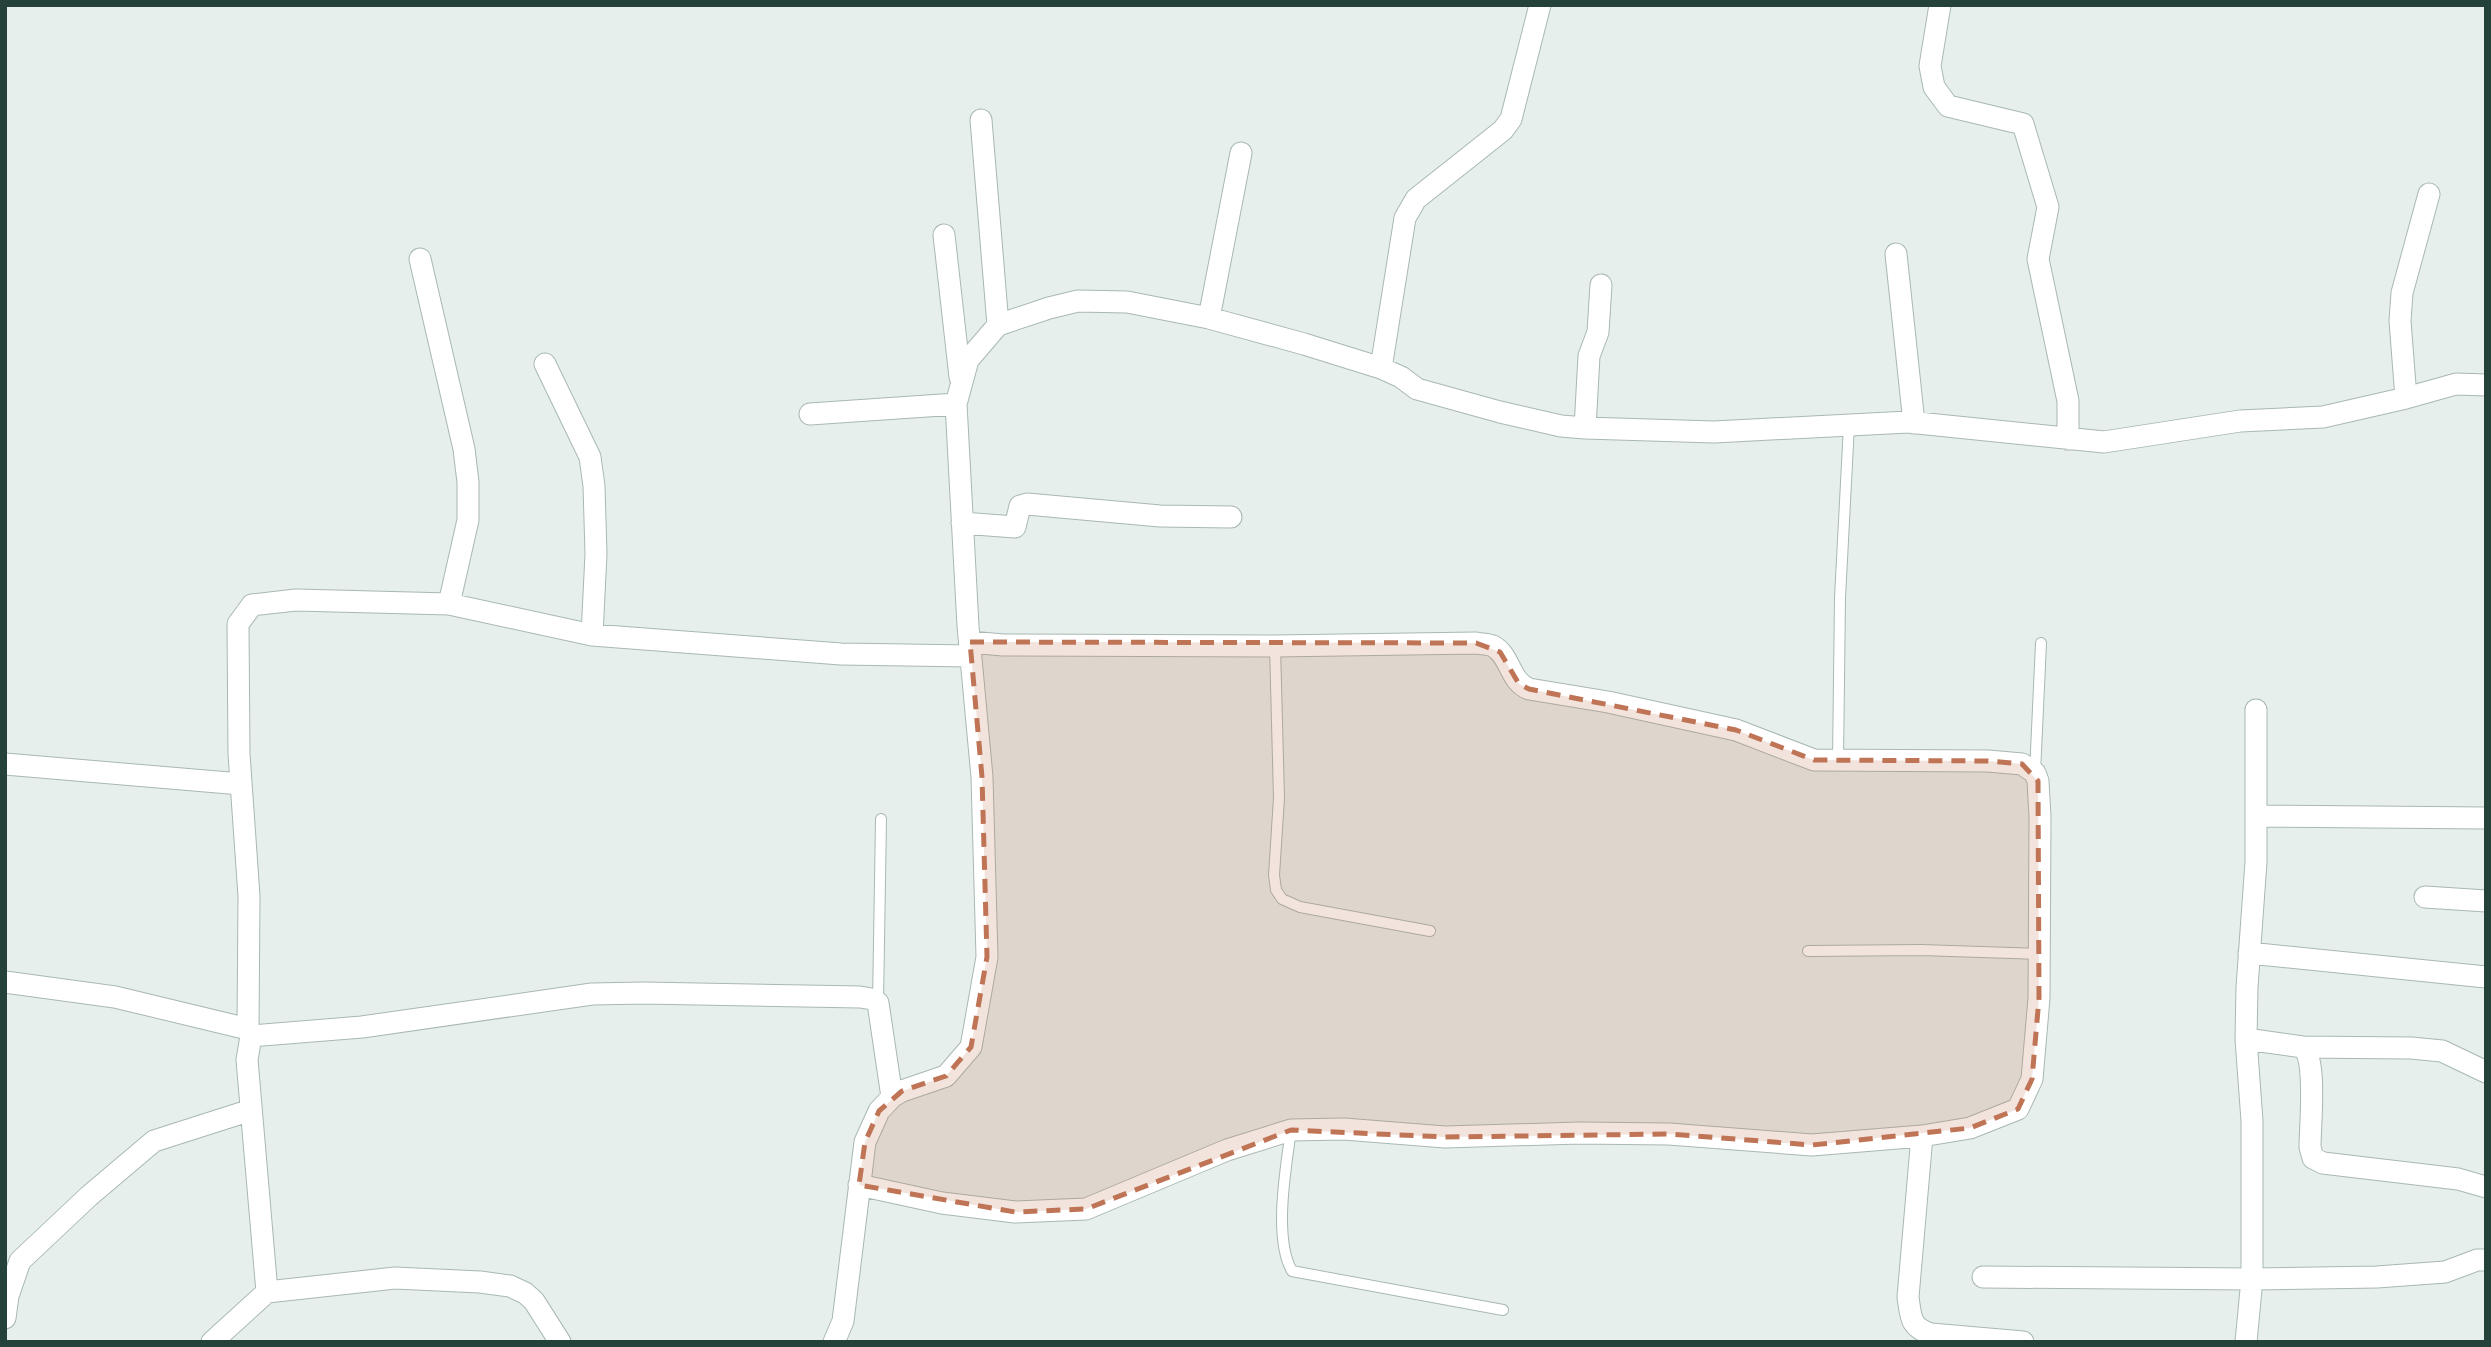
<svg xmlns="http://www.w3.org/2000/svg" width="2491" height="1347" viewBox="0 0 2491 1347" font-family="'Source Sans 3',sans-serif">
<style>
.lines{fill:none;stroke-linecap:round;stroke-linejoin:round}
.lane-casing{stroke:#a8b8b2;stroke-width:12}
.street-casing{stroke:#a8b8b2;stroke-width:23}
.lane{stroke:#fff;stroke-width:10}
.street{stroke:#fff;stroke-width:21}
.marked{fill:#c07456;fill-opacity:0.2;stroke:#c07456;stroke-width:5;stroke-dasharray:14 9;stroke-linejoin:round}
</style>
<rect width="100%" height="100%" fill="#e6efeb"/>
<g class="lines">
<defs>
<path id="lane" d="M1275,646L1279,798L1274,875L1276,890L1282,899L1300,907L1430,931
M1838,760L1840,598L1849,425
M2035,773L2041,643
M1808,951L1921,950L2039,954
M878,1003L881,819
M1291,1130C1286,1167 1273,1238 1292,1271L1503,1310"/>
<path id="street" d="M1940,5L1930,66L1934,87L1948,106L2023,124L2048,207L2038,259L2068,401V439
M981,120L998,325
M944,235L960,377
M1896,254L1914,423
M420,259L464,449L468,482V520L449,604
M1209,318L1241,153
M545,364L590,457L594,486L596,554L592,635
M1381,368L1405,218L1416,199L1503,130L1511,119L1540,5
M2406,398L2400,321L2402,293L2429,194
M810,414L956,404
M1585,428L1589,356L1598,332L1601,285
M962,523L1015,527L1020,506L1027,504L1160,516L1231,517
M5,764L241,784
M2256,816L2486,818
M2425,897L2486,901
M2249,953L2486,977
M5,982L115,997L248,1029
M251,1036L362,1027L592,994L644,993L860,997L872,999L878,1003L892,1097
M2246,1039L2303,1047C2317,1061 2310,1125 2310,1147L2313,1158L2323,1163L2458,1179L2486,1187
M2303,1047L2411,1048L2442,1051L2486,1072
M1922,1136L1908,1297C1911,1318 1910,1327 1931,1334L2023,1342
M859,1185L942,1203L1015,1212L1086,1209L1227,1150L1291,1130L1344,1129L1445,1137L1579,1133L1669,1134L1812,1145L1922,1136L1970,1128L2018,1109L2032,1079L2039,998L2040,817L2038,781L2035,773L2022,764L1988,761L1814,760L1736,730L1608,702L1529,689C1509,681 1511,656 1493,646C1489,644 1481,644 1476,643L1275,646L1003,645L970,642
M1983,1277L2252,1279L2377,1277L2445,1272L2477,1260H2486
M5,1318L8,1296L20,1261L89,1196L154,1141L251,1110
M212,1342L267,1292
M560,1342L534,1301L525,1293L510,1286L480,1282L395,1278L267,1292L247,1060L251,1036L248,1029L249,896L239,754L238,624L252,605L296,600L449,604L592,635L841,654L971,656
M834,1342L843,1321L865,1142L879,1111L892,1097L902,1091L946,1076L971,1047L987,957L982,777L968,626L956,404L968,360L998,325L1049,308L1078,301L1127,302L1209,318L1304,344L1381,368L1401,377L1417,389L1500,412L1561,426L1585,428L1714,432L1908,422L2104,442L2240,421L2323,417L2406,398L2456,384L2486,385
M2246,1342L2252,1279V1121L2246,1039L2247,987L2256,862V710"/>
</defs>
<use href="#lane" class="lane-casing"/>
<use href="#street" class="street-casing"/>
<use href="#lane" class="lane"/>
<use href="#street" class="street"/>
</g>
<path class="marked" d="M970,642L1476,643L1500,652L1519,684L1529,689L1736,730L1814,760L1988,761L2022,764L2038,781L2039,998L2032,1079L2018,1109L1970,1128L1812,1145L1669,1134L1445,1137L1291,1130L1086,1209L1015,1212L859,1185L865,1142L879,1111L902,1091L946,1076L971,1047L987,957L982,777Z"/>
<rect width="2491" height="1347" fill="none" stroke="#24423a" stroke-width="14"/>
</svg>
